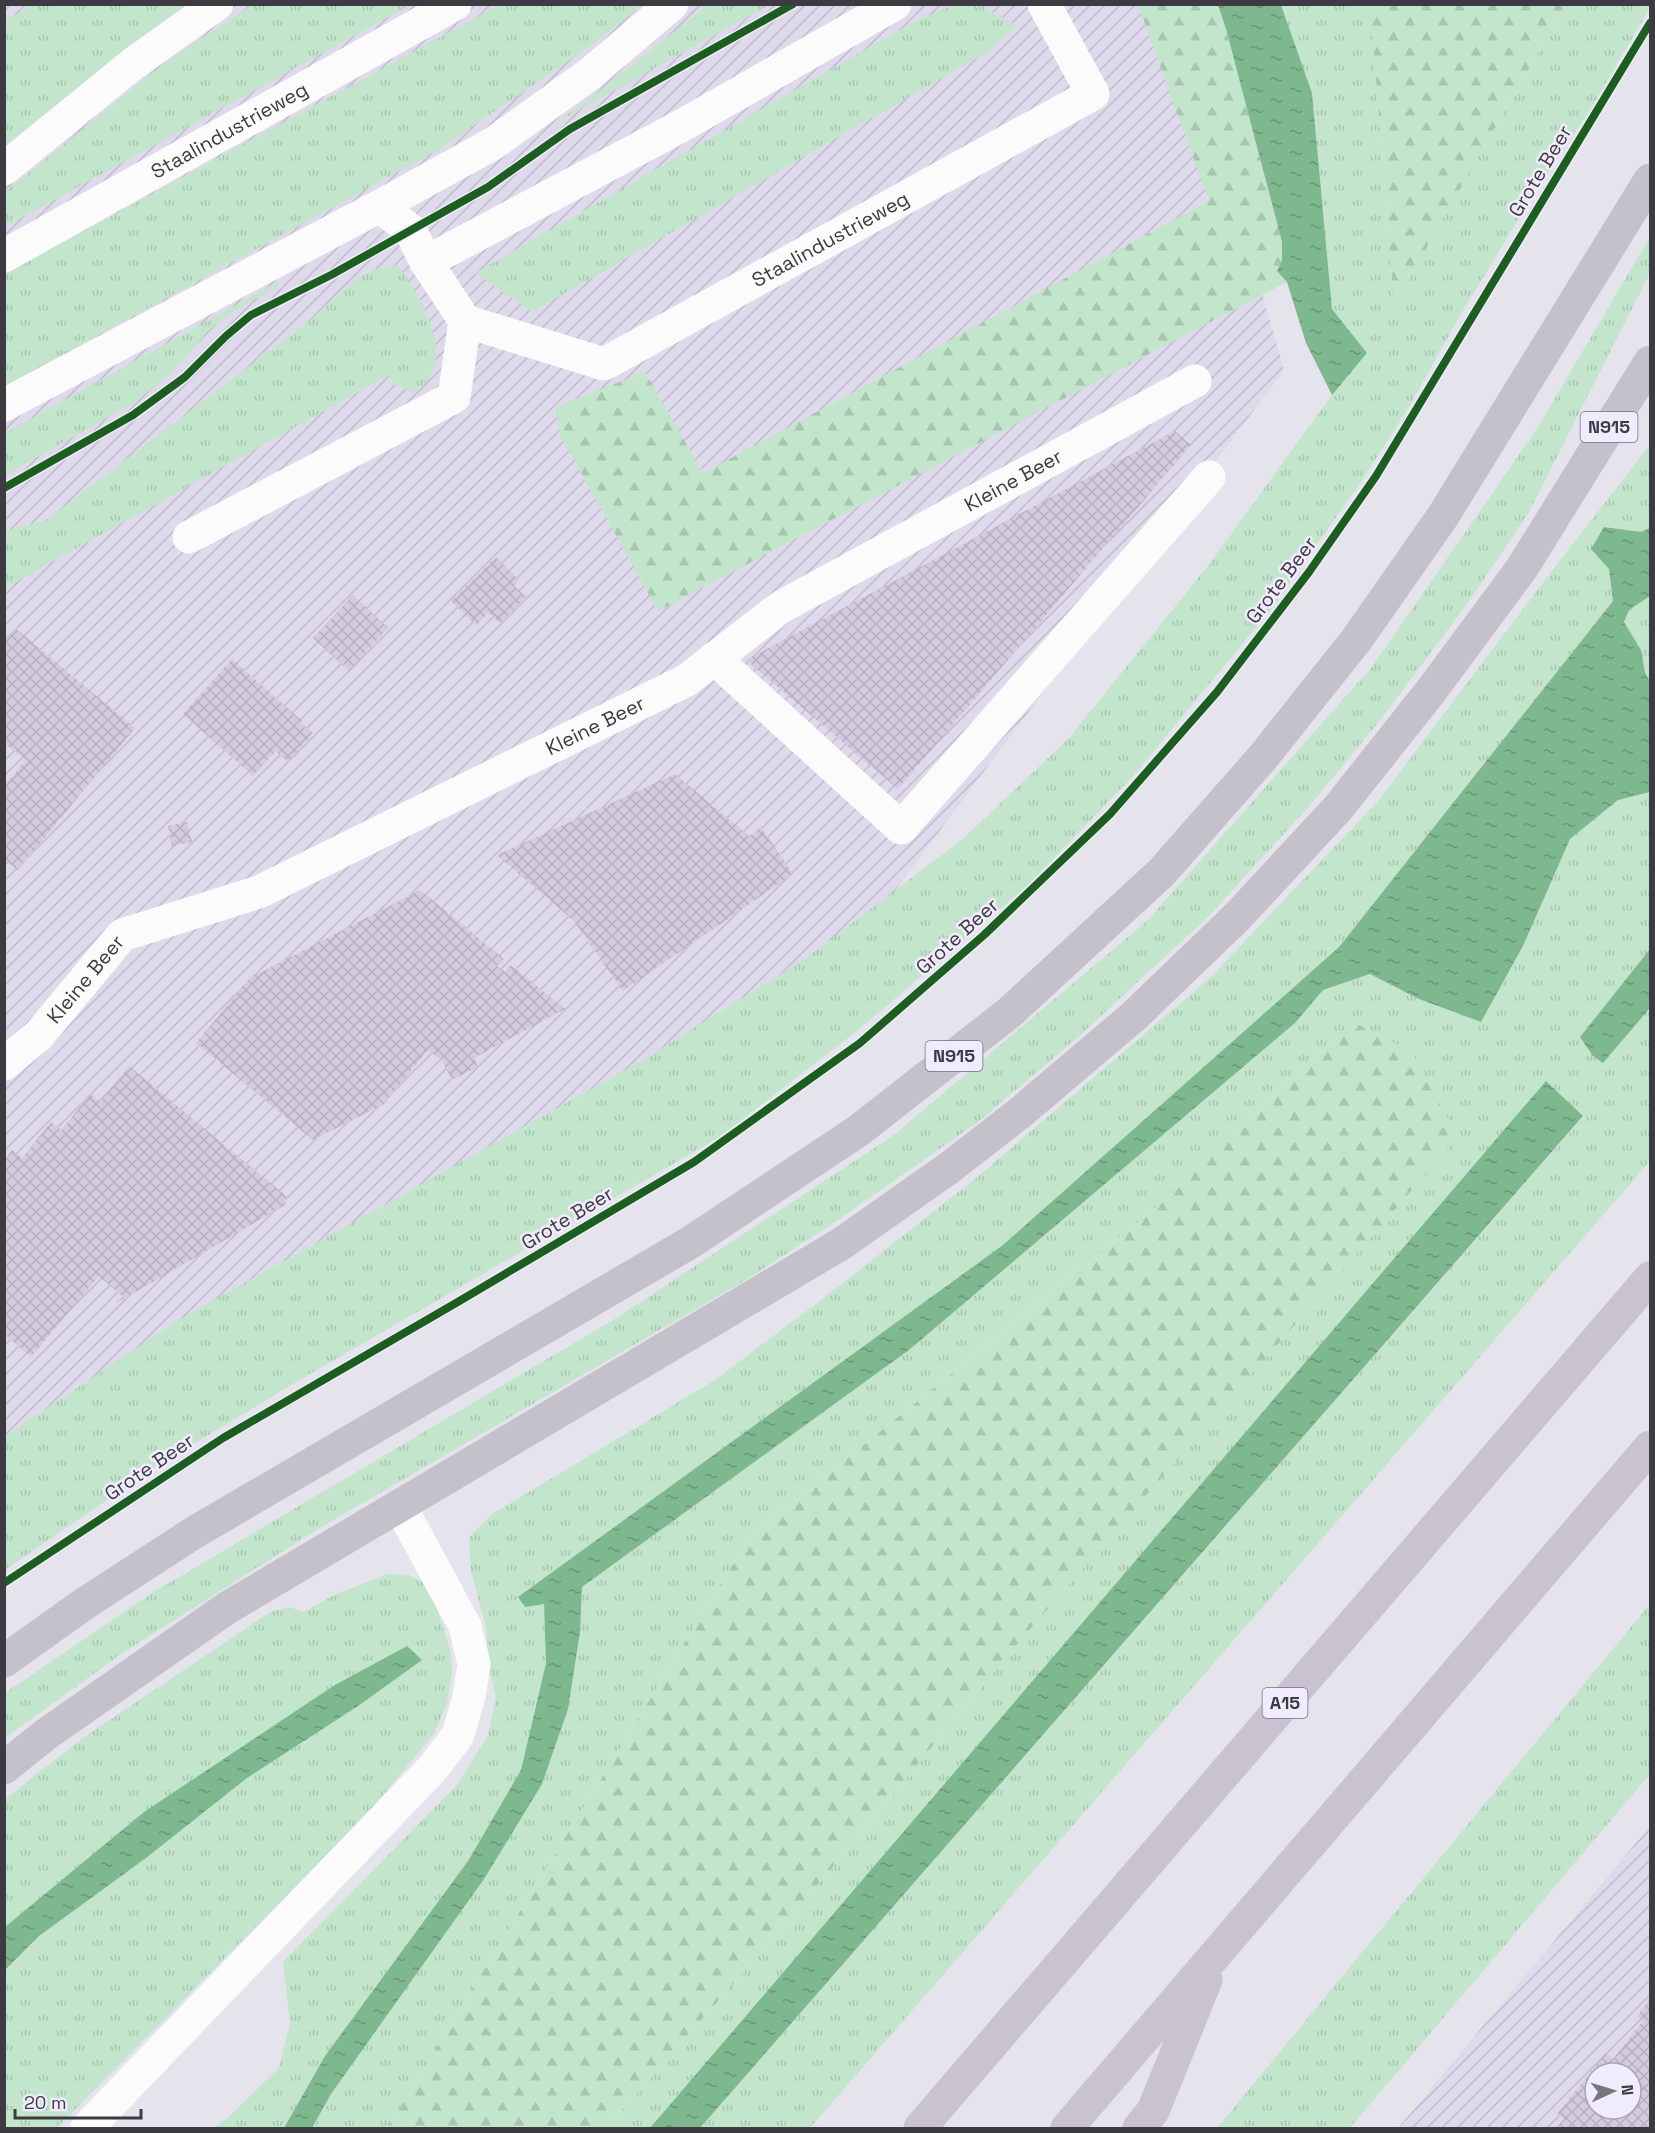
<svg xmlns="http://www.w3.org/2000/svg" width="1655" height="2133" viewBox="0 0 1655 2133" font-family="'Space Grotesk',sans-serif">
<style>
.industrial{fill:url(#industrial-furrows);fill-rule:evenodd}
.grass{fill:url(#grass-tufts)}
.forest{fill:url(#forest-firs)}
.water{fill:url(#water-ripples)}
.building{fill:url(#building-cross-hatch);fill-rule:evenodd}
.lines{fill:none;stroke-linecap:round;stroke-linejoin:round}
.minor{stroke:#fbfbfc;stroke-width:33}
.major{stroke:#c5c1cb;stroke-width:33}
.highway{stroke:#c9c3d1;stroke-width:33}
.cycleway-casing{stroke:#f1ecfd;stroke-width:11}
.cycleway{stroke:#1b5e20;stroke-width:8}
.labels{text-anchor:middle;stroke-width:5;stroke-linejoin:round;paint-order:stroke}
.shield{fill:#f1ecfd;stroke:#737079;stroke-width:1.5}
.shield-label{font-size:18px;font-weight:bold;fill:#3d3b41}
.street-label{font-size:20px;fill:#3d3b41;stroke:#f1ecfd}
</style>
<defs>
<pattern id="industrial-furrows" width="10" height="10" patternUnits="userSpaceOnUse" patternTransform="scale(1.5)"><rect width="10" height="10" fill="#dfdaeb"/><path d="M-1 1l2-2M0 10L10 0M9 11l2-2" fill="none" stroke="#c0bccb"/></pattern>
<pattern id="grass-tufts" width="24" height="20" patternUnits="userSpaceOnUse" patternTransform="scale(1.5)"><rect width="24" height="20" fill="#c2e5cc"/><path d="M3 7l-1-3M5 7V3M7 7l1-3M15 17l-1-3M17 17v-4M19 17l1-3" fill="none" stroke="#a8c5b0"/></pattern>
<pattern id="forest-firs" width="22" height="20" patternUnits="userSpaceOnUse" patternTransform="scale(1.5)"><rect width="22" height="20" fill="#c2e5cc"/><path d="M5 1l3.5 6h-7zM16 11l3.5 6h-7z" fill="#a8c5b0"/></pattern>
<pattern id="water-ripples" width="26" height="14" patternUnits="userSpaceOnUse" patternTransform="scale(1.5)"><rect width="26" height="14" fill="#7eb88f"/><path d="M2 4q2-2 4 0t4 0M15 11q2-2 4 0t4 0" fill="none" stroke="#689776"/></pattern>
<pattern id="building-cross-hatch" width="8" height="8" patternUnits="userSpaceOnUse" patternTransform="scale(1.5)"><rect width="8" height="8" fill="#d2ccdc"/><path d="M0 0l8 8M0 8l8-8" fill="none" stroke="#b5b0be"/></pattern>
</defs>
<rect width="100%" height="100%" fill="#e5e3ec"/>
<path class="industrial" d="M5,5H1179L1284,370L850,951L5,1489Z
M1650,1826V2128H1398ZM1595,2073H1631V2109H1595Z"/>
<path class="grass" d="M33,5H185L5,145L4,21Z
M253,5H410L5,227V192L172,57Z
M499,5H643L585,50L438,150L5,386V274Z
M708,5H769L550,126L585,102Z
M955,5L984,7L1017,26L988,52L532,312L475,273L915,21Z
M1281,5H1370L1394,304L1565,5H1650V8L1588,113L1532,197L1459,317L1410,405L1363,479L1275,604L1135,774L1029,884L857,1031L718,1138L296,1382L152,1469L5,1570V1436L180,1319L636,1064L803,960L963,839L1069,738L1211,562L1332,395L1367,353L1332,309L1312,93Z
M1650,237V273L1529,512L1472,597L1381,719L1311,804L1207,918L1077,1038L978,1122L838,1220L749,1278L318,1529L121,1654L5,1738V1693L152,1593L613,1320L894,1135L1147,921L1371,668L1535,432Z
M398,265C418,296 448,339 431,376C428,382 419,388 414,392L394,385L389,375L5,588V531L46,520L310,320L358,278L373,270Z
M277,282L279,286L237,309L209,330L170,374L134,403L5,475V433Z
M1650,445V528L1641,532L1604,527L1613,601L1339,947L1003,1245L544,1604L546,1663L521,1770L468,1861L325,2056L284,2128H213L230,2116L279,2068L290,2023L283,1962L458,1784L488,1735L496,1696L488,1665L486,1627L471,1571L469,1537L492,1514L715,1380L829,1294L975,1179L1212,976L1378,801L1561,559Z
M1650,596V682L1645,672L1641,650L1624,622L1629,610Z
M1650,792V949L1580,1037L1603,1062L1650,1008V1161L810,2128H700L1583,1117L1547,1082L650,2128H606L771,1941L1018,1643L1355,1023L1302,1069L1167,1199L749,1538L387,2128H312L331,2094L484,1879L568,1709L580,1632L582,1587L909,1350L1295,1023L1323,990L1370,974L1419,999L1481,1022L1523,946L1570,839L1618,800Z
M388,1574L408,1575L429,1585L451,1652L452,1674L447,1703L433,1735L368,1813L57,2128H5V1970L39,1936L146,1858L247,1778L361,1704L422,1660L5,1927V1799L83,1738L270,1612L289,1607L303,1612L336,1594Z
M1650,1604V1774L1350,2128H1217Z"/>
<path class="forest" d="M1138,5H1218L1226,29L1282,242V260L1277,271L1287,282L658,611L560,435L555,407L645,372L703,473L1209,201Z
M1370,5H1565L1394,305Z
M1355,1023L1412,1052L1458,1137L1018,1643L771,1941L606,2128H387L749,1538L1167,1199L1302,1069Z"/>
<path class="water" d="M1218,5H1281L1312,93L1332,309L1367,353L1332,395L1306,343L1287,282L1277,271L1282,260V242L1226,29Z
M1604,527L1641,532L1650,528V596L1629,610L1624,622L1641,650L1645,672L1650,682V792L1618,800L1570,839L1523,946L1481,1022L1419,999L1370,974L1323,990L1295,1023L909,1350L582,1587L580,1632L568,1709L542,1784L484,1879L331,2094L312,2128H284L325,2056L468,1861L521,1770L546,1663L544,1604L525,1607L518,1597L1003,1245L1339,947L1613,601L1609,569L1591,549Z
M1650,949V1008L1603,1063L1593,1056L1580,1037Z
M1546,1081L1583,1116L700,2128H650Z
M407,1646L422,1660L361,1704L247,1778L146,1858L39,1936L5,1970V1927L144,1812L335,1685Z"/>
<path class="building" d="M1175,431L1191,445L898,789L746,660Z
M496,557L519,580L514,586L526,597L500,623L489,613L476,625L451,601Z
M353,595L388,628L349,671L313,638Z
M16,629L135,728L18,870L4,859V786L26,760L4,743V643Z
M232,659L302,721L301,723L313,733L288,762L276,751L253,776L183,714Z
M675,774L749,836L761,827L793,874L623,991L574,921L497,855Z
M187,822L192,842L172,846L168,826Z
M420,890L504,959L497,966L505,972L511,965L565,1009L474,1058L478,1067L452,1080L442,1061L428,1050L384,1104L313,1140L196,1043L250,978Z
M129,1066L286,1196L285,1205L117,1303L116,1301L123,1297L99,1276L31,1357L4,1334V1161L12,1150L22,1158L51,1122L61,1130L91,1094L100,1102Z
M1650,1999V2128H1556L1564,2119L1557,2114L1606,2053L1613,2059L1643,2021L1637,2016ZM1595,2073H1631V2109H1595Z"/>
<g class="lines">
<g class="minor">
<path d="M4,169L134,63L217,4"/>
<path id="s1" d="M4,256L455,4"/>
<path d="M426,262L681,126L895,4"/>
<path id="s2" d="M465,321L604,364L1093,94L1044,4"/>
<path d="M4,405L380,206L494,143L591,73L672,4"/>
<path d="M189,537L454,397L465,321L426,262L410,230L380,206"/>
<path d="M714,658L901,828L1209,477"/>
<path id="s3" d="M4,1064L39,1035L122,935L259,892L687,680L781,607L1195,381"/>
<path d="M87,2128L433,1768L458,1735L469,1697L474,1664L465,1626L400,1506"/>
</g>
<path class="major" d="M4,1661L84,1604L195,1532L691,1242L858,1131L1010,1012L1162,872L1263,757L1357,639L1443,516L1650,180
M4,1768L45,1735L227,1608L841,1244L949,1168L1021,1112L1134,1016L1237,917L1338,808L1431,691L1522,568L1650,362"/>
<path class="highway" d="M920,2128L1650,1278
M1067,2128L1650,1447
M1139,2128L1153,2111L1206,1980"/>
<defs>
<path id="cycleway" d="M4,488L133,415L185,377L226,336L251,315L331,275L488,187L570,129L793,4
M4,1583L223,1438L456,1303L694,1162L860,1043L984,935L1110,814L1217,692L1309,572L1376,476L1650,23"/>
</defs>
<use href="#cycleway" class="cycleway-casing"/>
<use href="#cycleway" class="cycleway"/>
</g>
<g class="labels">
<g class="shield">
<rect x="1580.5" y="412" width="57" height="30" rx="4.5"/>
<rect x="925.5" y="1041" width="57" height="30" rx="4.5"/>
<rect x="1262.5" y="1688" width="45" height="30" rx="4.5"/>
</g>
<g class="shield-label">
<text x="1609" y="433">N915</text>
<text x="954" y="1062">N915</text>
<text x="1285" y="1709">A15</text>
</g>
<g class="street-label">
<text dy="7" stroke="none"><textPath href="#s1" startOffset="258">Staalindustrieweg</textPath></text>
<text transform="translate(1540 171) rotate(-59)" y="7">Grote Beer</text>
<text dy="7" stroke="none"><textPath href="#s2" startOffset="404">Staalindustrieweg</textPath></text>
<text dy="7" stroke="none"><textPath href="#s3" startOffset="1180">Kleine Beer</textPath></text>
<text transform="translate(1281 580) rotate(-53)" y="7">Grote Beer</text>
<text dy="7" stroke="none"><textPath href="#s3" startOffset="694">Kleine Beer</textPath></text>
<text transform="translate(957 936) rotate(-42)" y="7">Grote Beer</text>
<text dy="7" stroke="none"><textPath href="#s3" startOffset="118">Kleine Beer</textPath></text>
<text transform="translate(567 1218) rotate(-31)" y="7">Grote Beer</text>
<text transform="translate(149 1467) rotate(-34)" y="7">Grote Beer</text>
</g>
</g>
<rect width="1655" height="2133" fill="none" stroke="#3d3b41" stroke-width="12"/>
<g transform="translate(1613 2091) rotate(86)"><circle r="28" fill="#f1ecfd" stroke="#a9a5b2" stroke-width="1.5"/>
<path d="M0-4.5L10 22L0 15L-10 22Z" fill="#78767d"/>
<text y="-9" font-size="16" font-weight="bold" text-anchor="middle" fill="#3d3b41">N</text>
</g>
<path d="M15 2109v9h126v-9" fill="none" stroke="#3d3b41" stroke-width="3"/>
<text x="24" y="2109" font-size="18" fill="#3d3b41" stroke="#f1ecfd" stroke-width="4.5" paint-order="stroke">20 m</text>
</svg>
